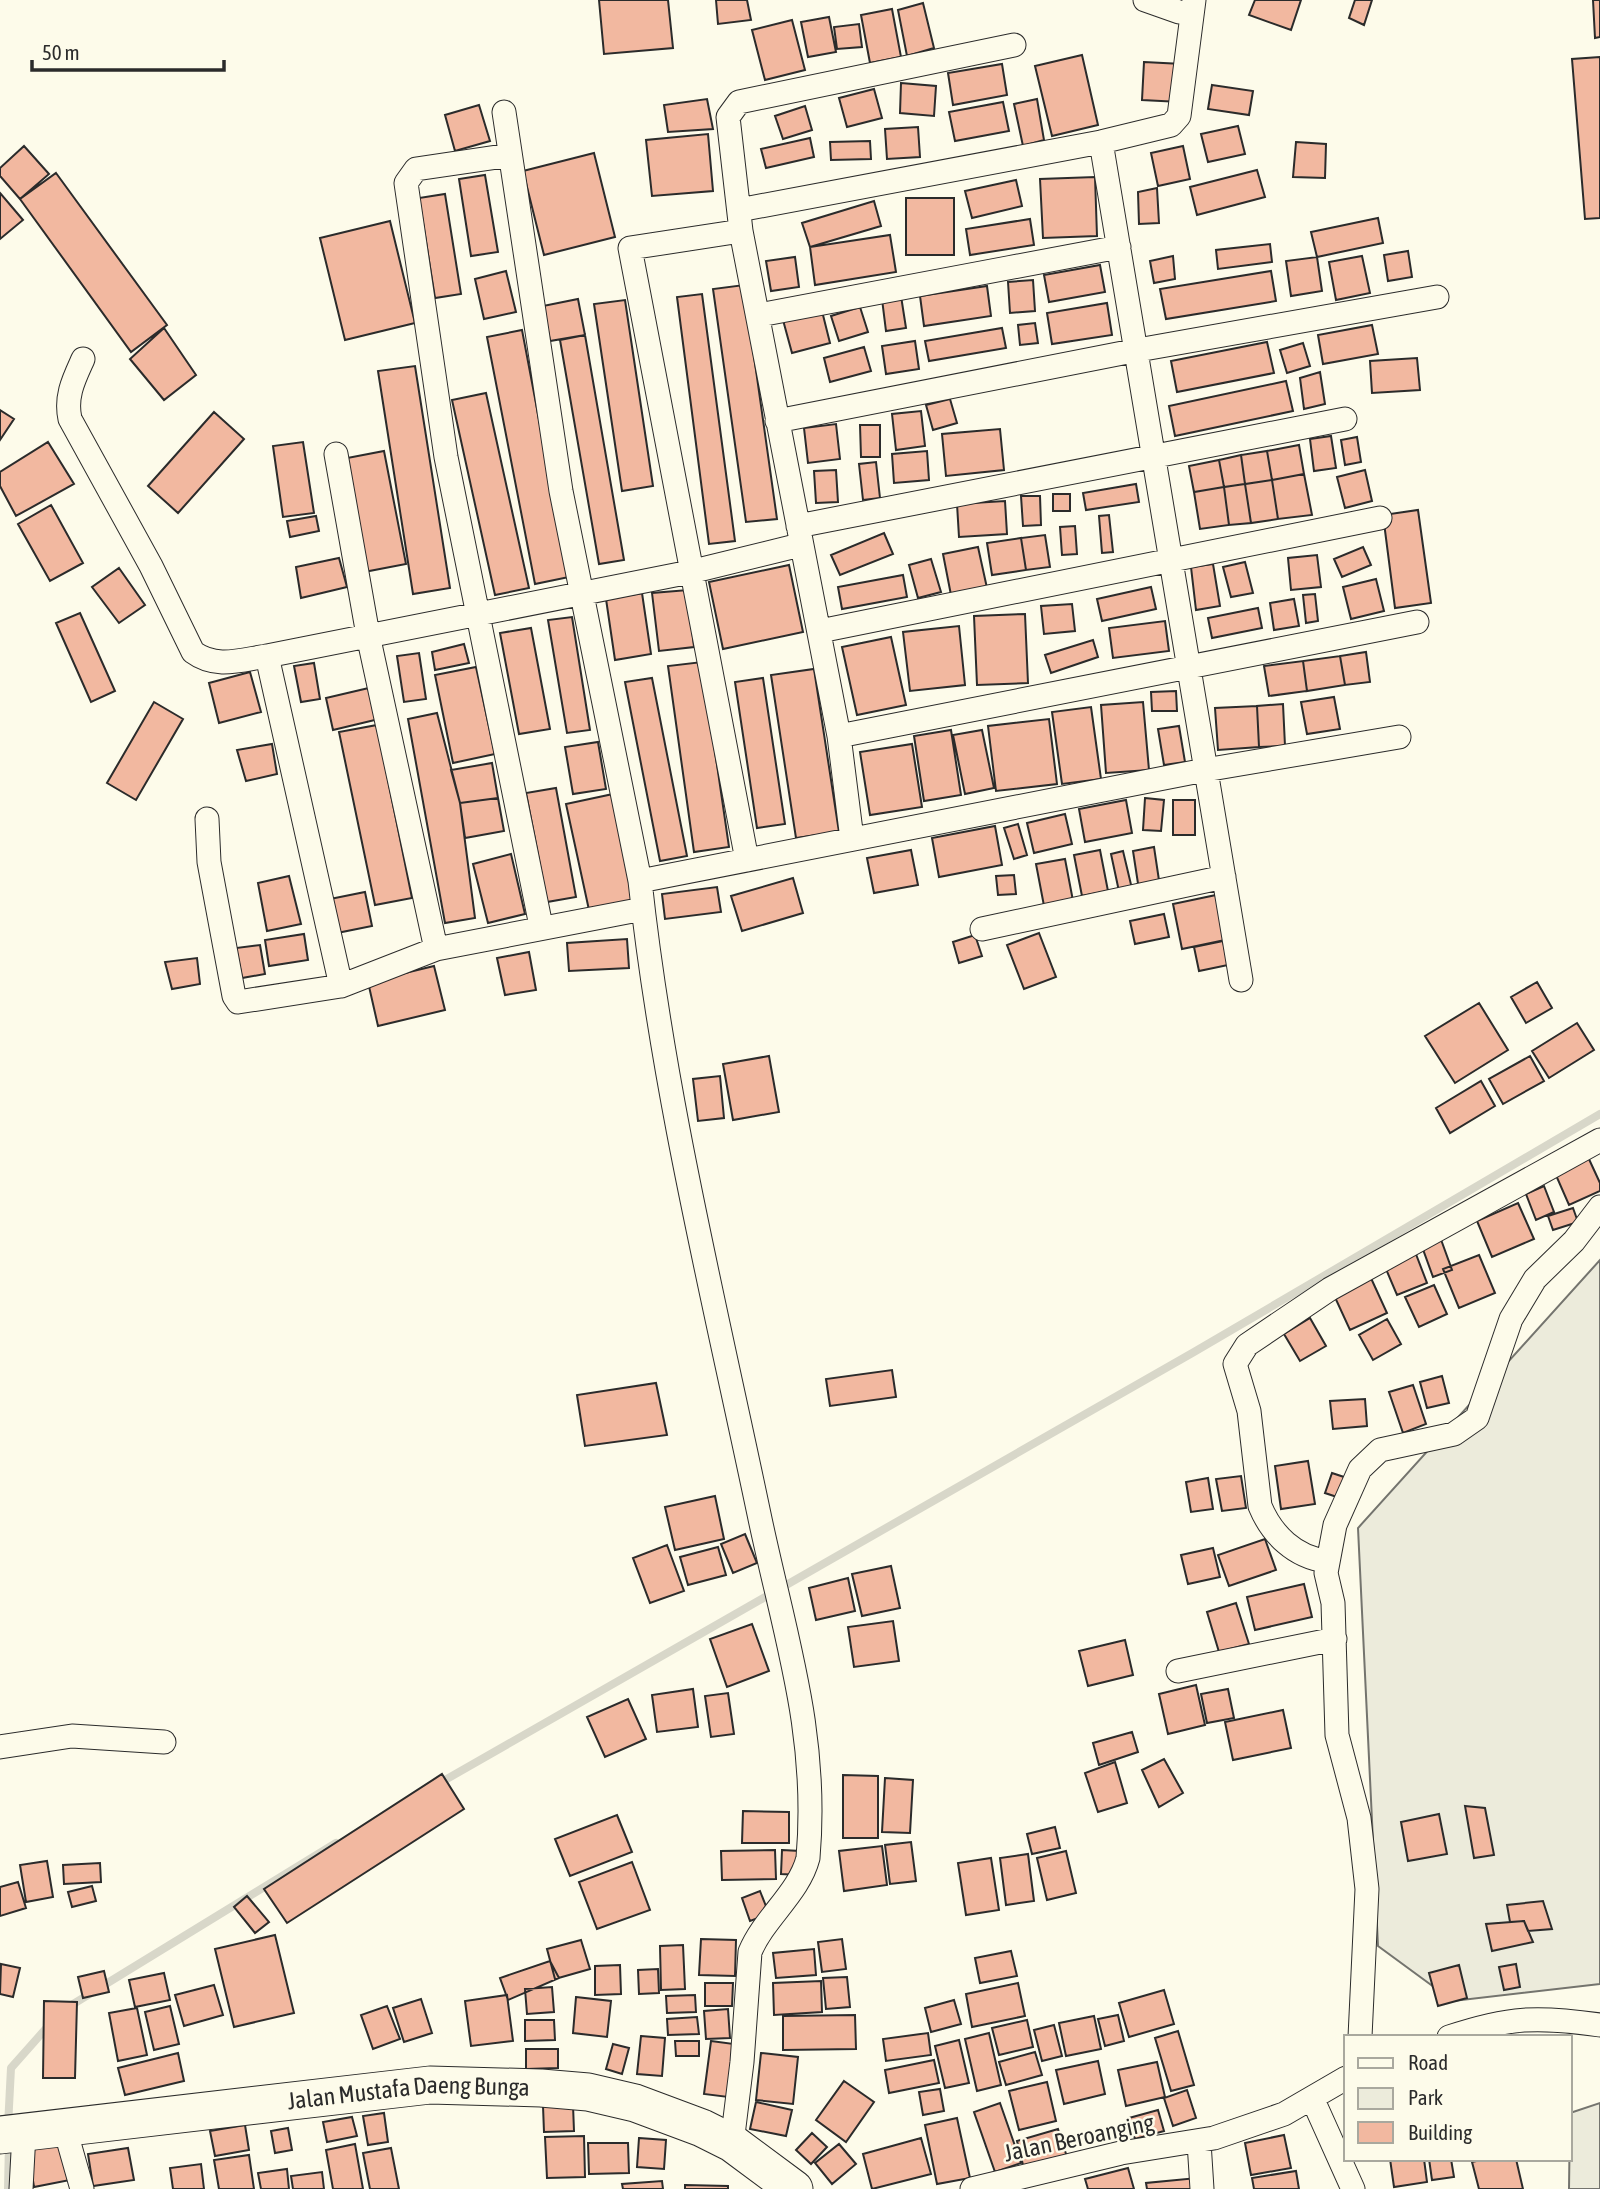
<svg xmlns="http://www.w3.org/2000/svg" width="1600" height="2189" viewBox="0 0 1600 2189" font-family="'Asap Condensed',sans-serif">
<style>
.green{fill:#ecebdb;stroke:#74746e;stroke-width:2}
.lines{fill:none;stroke-linecap:round;stroke-linejoin:round}
.stream{stroke:#d8d7c9;stroke-width:8}
.building{fill:#f2b8a0;stroke:#2b2b2b;stroke-width:2}
.street-casing{stroke:#2b2b2b;stroke-width:25}
.primary-casing{stroke:#2b2b2b;stroke-width:39}
.street{stroke:#fdfbea;stroke-width:23}
.primary{stroke:#fdfbea;stroke-width:37}
.labels{text-anchor:middle;stroke-width:5;stroke-linejoin:round;paint-order:stroke}
.street-label{font-size:24px;fill:#2b2b2b;stroke:#fdfbea}
</style>
<rect width="100%" height="100%" fill="#fdfbea"/>
<path class="green" d="M1600,1260V1984L1453,2001L1378,1946L1358,1528Z
M1600,2103V2189H1569L1570,2113Z"/>
<g class="lines">
<path class="stream" d="M438,1784L1194,1352L1600,1114
M70,2006L336,1843
M8,2126L11,2068L50,2024
M8,2189L9,2142"/>
</g>
<path class="building" d="M599,0H668L673,48L604,54Z
M716,0H747L751,20L718,24Z
M1255,0H1301L1291,30L1249,15Z
M1355,0H1372L1364,25L1349,18Z
M1593,0H1600V37L1595,38Z
M923,3L934,48L907,56L898,10Z
M892,9L901,57L870,63L861,15Z
M829,17L836,52L808,57L801,22Z
M792,20L805,70L765,80L752,30Z
M859,24L862,47L837,49L834,27Z
M1082,55L1098,125L1052,136L1035,66Z
M1600,57V218L1585,219L1572,59Z
M1144,62L1182,64L1180,102L1142,100Z
M1002,64L1007,95L953,105L948,73Z
M901,83L936,86L934,116L900,113Z
M1212,85L1253,91L1249,115L1208,109Z
M874,89L882,118L847,127L839,98Z
M707,99L713,129L668,132L664,105Z
M1037,99L1044,140L1023,146L1014,104Z
M1003,102L1009,131L955,141L949,112Z
M479,105L490,141L455,151L445,115Z
M805,106L812,130L783,139L775,116Z
M1238,126L1245,154L1208,162L1201,134Z
M918,127L920,157L887,159L885,129Z
M708,134L713,191L652,196L646,140Z
M810,138L814,157L766,168L761,149Z
M870,141L871,159L831,160L830,142Z
M1296,142L1326,144L1325,178L1293,177Z
M24,146L49,174L20,199L0,176V168Z
M1183,146L1190,179L1158,186L1151,153Z
M594,153L615,237L544,255L523,171Z
M1257,170L1265,197L1197,215L1190,187Z
M56,173L167,325L131,352L20,199Z
M485,175L498,252L471,256L459,179Z
M1095,177L1097,236L1043,238L1040,179Z
M1016,180L1022,206L972,218L965,191Z
M1157,188L1159,223L1139,224L1138,192Z
M0,193L23,220L0,239Z
M445,194L461,294L435,298L419,198Z
M906,198H954V255H906Z
M874,201L881,226L810,247L802,223Z
M1378,218L1383,243L1317,257L1311,232Z
M1030,219L1034,245L970,255L966,229Z
M390,221L415,323L345,340L320,238Z
M890,235L896,272L815,285L810,247Z
M1270,244L1272,262L1218,269L1216,250Z
M1408,251L1412,277L1388,281L1384,255Z
M1173,256L1175,279L1154,283L1150,261Z
M1362,256L1370,293L1336,300L1329,262Z
M795,257L799,287L771,291L766,261Z
M1317,257L1322,291L1291,296L1286,261Z
M1100,265L1105,292L1049,302L1044,275Z
M506,271L516,312L484,319L475,279Z
M1271,271L1276,301L1166,319L1160,289Z
M1033,280L1035,311L1010,313L1008,282Z
M744,285L777,519L746,522L713,289Z
M987,286L991,316L924,326L920,296Z
M702,294L735,541L709,544L677,297Z
M901,296L906,328L886,331L882,299Z
M578,299L585,335L550,341L543,306Z
M625,300L653,486L622,491L594,304Z
M1107,303L1112,335L1052,344L1047,313Z
M860,307L868,332L839,341L831,316Z
M822,311L830,343L792,353L783,320Z
M1035,323L1038,343L1020,345L1018,325Z
M1372,325L1378,354L1323,364L1318,335Z
M164,328L196,375L164,400L130,359Z
M1002,328L1006,348L929,361L925,341Z
M522,330L569,577L535,584L487,337Z
M585,335L624,560L599,564L560,340Z
M915,341L919,369L886,374L882,346Z
M1267,342L1274,373L1177,392L1171,361Z
M1303,343L1310,366L1287,373L1280,350Z
M864,347L871,371L830,382L824,358Z
M1417,358L1420,390L1372,393L1370,361Z
M415,366L450,588L413,594L378,371Z
M1320,372L1325,404L1304,409L1300,378Z
M1286,381L1293,411L1175,436L1169,406Z
M486,393L529,588L495,595L452,400Z
M950,399L957,423L933,430L926,405Z
M0,410L14,419L0,440Z
M921,411L925,446L896,450L892,414Z
M214,412L244,439L178,513L148,486Z
M836,424L840,459L808,463L804,428Z
M860,425H880V457H861Z
M1000,429L1004,470L946,476L942,434Z
M1331,436L1336,468L1314,471L1310,439Z
M1357,437L1361,462L1345,465L1341,440Z
M48,442L74,484L16,516L0,486V472Z
M303,442L314,513L283,517L273,446Z
M1299,445L1304,474L1272,480L1267,451Z
M384,451L406,564L364,572L342,459Z
M927,451L929,480L894,483L892,454Z
M1267,451L1272,480L1245,484L1241,455Z
M1241,455L1245,484L1224,487L1219,460Z
M1219,460L1224,487L1194,492L1189,466Z
M876,462L880,498L863,500L859,464Z
M836,470L838,502L816,503L814,471Z
M1365,470L1372,501L1345,508L1337,477Z
M1304,474L1312,515L1278,519L1272,480Z
M1272,480L1278,519L1251,523L1245,484Z
M1136,484L1139,502L1086,510L1083,493Z
M1245,484L1251,523L1229,525L1224,487Z
M1224,487L1229,525L1200,529L1194,492Z
M1053,494H1070V511H1053Z
M1021,496H1040L1041,525L1023,526Z
M1005,501L1007,534L959,537L957,504Z
M51,505L83,563L50,581L18,524Z
M1418,510L1431,603L1395,608L1383,515Z
M1109,515L1113,552L1102,553L1099,516Z
M316,516L319,531L290,537L287,521Z
M1075,526L1077,554L1062,555L1060,527Z
M884,533L893,554L840,575L831,555Z
M1045,535L1050,567L1026,570L1021,538Z
M1021,538L1026,570L992,575L987,543Z
M978,547L987,588L951,595L943,554Z
M1363,547L1371,565L1342,577L1334,559Z
M1317,555L1321,587L1291,590L1288,558Z
M339,558L347,587L301,598L296,567Z
M931,559L941,592L918,598L909,565Z
M1245,562L1253,593L1231,597L1223,567Z
M1213,564L1220,606L1196,610L1191,567Z
M789,565L803,632L723,649L709,582Z
M119,568L145,605L119,623L92,587Z
M903,575L907,597L842,609L838,587Z
M1376,579L1384,611L1351,619L1343,587Z
M1151,587L1156,609L1102,621L1097,599Z
M688,590L694,647L659,651L652,593Z
M642,593L651,654L615,660L606,599Z
M1315,594L1318,621L1306,623L1303,595Z
M1294,599L1299,626L1274,630L1270,603Z
M1072,604L1075,631L1044,634L1041,606Z
M1258,608L1262,628L1212,638L1208,618Z
M80,613L115,691L91,702L56,623Z
M1025,614L1028,683L977,685L974,616Z
M572,617L590,730L567,733L548,620Z
M1165,621L1169,651L1113,658L1109,628Z
M959,626L965,685L910,691L903,632Z
M531,628L550,729L519,734L500,633Z
M891,637L906,705L857,715L842,647Z
M1093,640L1098,657L1051,673L1045,655Z
M464,644L469,663L435,670L432,652Z
M1366,652L1370,682L1345,685L1340,656Z
M419,653L426,699L404,702L397,656Z
M1340,656L1345,685L1307,691L1303,661Z
M1303,661L1307,691L1269,696L1264,666Z
M702,662L729,847L694,852L668,666Z
M314,663L320,699L301,702L294,666Z
M476,667L495,754L453,763L435,675Z
M814,669L839,832L796,838L771,675Z
M250,672L261,712L219,723L209,683Z
M652,678L687,856L660,861L625,682Z
M763,678L785,824L757,828L735,682Z
M373,687L379,719L333,730L326,698Z
M1176,691L1177,711H1152L1151,692Z
M1334,697L1340,729L1307,734L1301,702Z
M154,702L183,719L136,800L107,783Z
M1143,702L1149,770L1106,773L1101,705Z
M1283,704L1285,746L1259,747L1257,706Z
M1257,706L1259,747L1218,750L1215,708Z
M1091,707L1101,779L1062,784L1052,712Z
M437,713L460,803L475,918L445,923L408,719Z
M1049,719L1057,784L996,791L988,726Z
M377,725L412,898L375,905L339,732Z
M1179,726L1185,762L1164,765L1158,729Z
M951,730L961,795L924,801L914,736Z
M982,730L994,788L965,794L953,735Z
M598,742L606,789L573,794L565,747Z
M272,744L277,774L246,781L237,750Z
M912,744L922,807L870,815L860,752Z
M492,763L498,798L460,803L451,770Z
M556,788L576,897L547,902L526,793Z
M613,794L635,900L589,910L566,804Z
M498,798L504,831L465,838L460,803Z
M1145,798L1164,800L1161,831L1143,830Z
M1126,800L1132,833L1085,842L1079,809Z
M1173,800H1195V835H1173Z
M1065,814L1072,844L1034,853L1027,823Z
M1018,824L1027,855L1014,859L1004,828Z
M995,826L1002,865L939,877L932,838Z
M1154,847L1160,887L1139,890L1133,851Z
M911,850L918,885L874,893L867,858Z
M1100,850L1108,891L1082,896L1074,855Z
M1123,851L1133,893L1120,896L1111,854Z
M511,854L525,914L488,923L473,864Z
M1065,859L1074,906L1045,911L1036,864Z
M1014,875L1016,894L998,895L996,876Z
M289,876L301,924L267,931L258,883Z
M793,878L803,913L742,931L731,896Z
M717,887L721,912L665,919L662,894Z
M365,892L372,926L337,933L330,899Z
M1216,895L1225,940L1182,949L1173,904Z
M1164,914L1169,937L1135,944L1130,921Z
M1039,933L1056,977L1024,989L1007,945Z
M304,934L308,960L269,966L265,940Z
M975,935L982,956L959,963L953,942Z
M627,939L629,968L569,971L567,943Z
M1223,941L1228,965L1199,971L1194,947Z
M260,945L265,974L242,978L236,948Z
M529,952L536,990L505,995L497,958Z
M197,958L200,984L172,989L165,962Z
M434,966L445,1010L378,1026L368,982Z
M1537,982L1552,1008L1526,1023L1511,997Z
M1479,1003L1508,1050L1455,1083L1425,1036Z
M1577,1023L1594,1050L1549,1078L1532,1051Z
M769,1056L779,1112L733,1120L723,1064Z
M1530,1056L1544,1081L1503,1104L1489,1079Z
M720,1076L724,1118L698,1121L693,1079Z
M1481,1081L1495,1106L1450,1133L1436,1108Z
M1588,1157L1600,1183V1191L1569,1205L1555,1173Z
M1544,1186L1554,1212L1536,1220L1526,1194Z
M1518,1203L1534,1239L1492,1257L1477,1221Z
M1573,1208L1578,1222L1553,1230L1548,1216Z
M1439,1234L1452,1270L1433,1277L1420,1241Z
M1414,1249L1427,1283L1397,1295L1383,1262Z
M1479,1255L1495,1293L1459,1308L1443,1269Z
M1370,1276L1387,1313L1350,1330L1333,1293Z
M1434,1285L1447,1314L1419,1327L1405,1297Z
M1310,1318L1326,1346L1300,1361L1284,1334Z
M1387,1319L1401,1344L1373,1360L1359,1335Z
M892,1370L896,1397L830,1406L826,1379Z
M1442,1376L1449,1403L1427,1408L1420,1382Z
M656,1383L667,1435L585,1446L577,1395Z
M1413,1385L1426,1424L1403,1433L1389,1392Z
M1365,1399L1367,1426L1333,1429L1330,1401Z
M1308,1461L1315,1504L1281,1509L1275,1466Z
M1332,1473L1350,1479L1343,1499L1325,1493Z
M1241,1476L1246,1508L1222,1511L1216,1479Z
M1208,1478L1213,1509L1191,1512L1186,1482Z
M715,1496L724,1539L675,1550L665,1507Z
M745,1534L757,1563L733,1573L721,1544Z
M1265,1539L1276,1570L1229,1586L1218,1555Z
M667,1545L684,1591L650,1603L633,1558Z
M718,1547L726,1575L688,1585L680,1557Z
M1213,1548L1220,1577L1188,1584L1181,1555Z
M891,1566L900,1608L862,1616L852,1574Z
M848,1578L855,1611L816,1620L809,1588Z
M1304,1584L1312,1617L1255,1630L1247,1597Z
M1236,1603L1249,1644L1219,1652L1207,1612Z
M893,1621L899,1661L854,1667L848,1627Z
M752,1624L769,1671L727,1687L710,1639Z
M1125,1640L1133,1675L1088,1686L1079,1651Z
M1196,1685L1205,1725L1168,1734L1159,1694Z
M693,1689L698,1727L657,1732L652,1695Z
M1228,1689L1234,1718L1207,1723L1201,1694Z
M728,1693L734,1734L711,1737L705,1696Z
M628,1699L646,1739L605,1757L587,1717Z
M1283,1710L1291,1748L1233,1760L1225,1722Z
M1132,1732L1138,1752L1099,1765L1093,1743Z
M1164,1759L1183,1793L1159,1807L1142,1770Z
M1115,1762L1127,1803L1098,1812L1085,1773Z
M442,1774L464,1809L287,1923L264,1889Z
M843,1775L878,1776V1838H843Z
M885,1778L913,1780L910,1833L882,1832Z
M1465,1806L1485,1808L1494,1855L1474,1858Z
M743,1811L789,1812V1843H742Z
M1439,1814L1447,1854L1408,1861L1401,1822Z
M617,1815L632,1852L570,1876L555,1839Z
M1055,1827L1060,1848L1032,1854L1027,1834Z
M911,1842L916,1881L890,1884L885,1845Z
M882,1846L887,1885L844,1891L839,1851Z
M775,1850L776,1879L722,1880L721,1851Z
M782,1850L800,1851L799,1875L781,1874Z
M1066,1851L1076,1893L1047,1900L1037,1858Z
M1028,1854L1034,1901L1006,1905L1000,1858Z
M991,1858L999,1910L966,1915L958,1863Z
M47,1861L53,1897L26,1902L20,1865Z
M632,1862L650,1910L597,1929L579,1882Z
M100,1863L101,1882L64,1884L63,1865Z
M18,1882L26,1908L0,1916V1887Z
M92,1886L96,1901L72,1907L68,1892Z
M760,1891L769,1914L750,1921L742,1898Z
M247,1896L269,1922L255,1933L234,1907Z
M1543,1901L1552,1929L1528,1931L1524,1921L1510,1922L1507,1905Z
M1524,1921L1533,1942L1492,1951L1486,1924Z
M275,1935L294,2013L234,2027L215,1949Z
M701,1939L736,1940L735,1976L699,1975Z
M842,1939L846,1969L822,1972L818,1942Z
M581,1940L590,1969L555,1979L547,1949Z
M683,1945L685,1989L661,1990L660,1946Z
M814,1949L816,1975L776,1978L773,1953Z
M1011,1951L1017,1976L980,1983L975,1958Z
M550,1961L559,1978L508,2000L500,1978Z
M1,1964L20,1968L13,1997L0,1994Z
M1516,1964L1520,1987L1504,1990L1499,1967Z
M620,1965L621,1994L595,1995V1966Z
M1459,1965L1467,1998L1438,2006L1429,1973Z
M658,1969L659,1993L639,1994L638,1970Z
M104,1971L109,1992L83,1998L78,1977Z
M164,1973L170,2000L135,2007L129,1980Z
M847,1977L850,2007L826,2009L823,1978Z
M821,1981L822,2012L774,2015L773,1983Z
M705,1983H733L732,2006H705Z
M1018,1983L1025,2016L972,2027L966,1994Z
M214,1985L223,2015L184,2026L175,1995Z
M552,1987L554,2012L527,2014L525,1989Z
M1164,1990L1174,2024L1129,2037L1119,2003Z
M507,1995L513,2041L471,2046L465,2001Z
M695,1995L696,2012L667,2013L666,1996Z
M576,1997L611,2001L607,2037L573,2033Z
M421,1999L432,2033L404,2042L393,2008Z
M954,2000L961,2024L931,2032L925,2008Z
M44,2001L77,2002L75,2078H43Z
M170,2006L179,2044L154,2050L145,2012Z
M387,2006L400,2039L373,2049L361,2015Z
M137,2008L147,2055L118,2061L109,2013Z
M728,2009L730,2038L706,2039L704,2011Z
M855,2015L856,2049L783,2050V2016Z
M1118,2015L1124,2041L1105,2046L1098,2019Z
M1094,2016L1101,2049L1066,2056L1059,2023Z
M697,2017L699,2034L668,2035L667,2019Z
M525,2020H554L555,2040L525,2041Z
M1027,2020L1033,2047L999,2055L992,2028Z
M1054,2025L1062,2056L1042,2061L1034,2030Z
M1178,2031L1194,2085L1171,2091L1155,2038Z
M928,2033L931,2055L886,2061L883,2039Z
M989,2033L1001,2085L977,2091L965,2039Z
M641,2036L665,2038L662,2076L637,2074Z
M959,2040L969,2083L945,2088L935,2046Z
M675,2041H699V2056H676Z
M711,2041L734,2044L728,2097L704,2094Z
M613,2044L629,2048L622,2074L606,2069Z
M526,2049H558V2068L526,2069Z
M1035,2052L1042,2075L1006,2085L999,2062Z
M178,2053L184,2081L125,2095L118,2068Z
M761,2053L798,2057L793,2104L756,2100Z
M934,2060L939,2083L889,2093L885,2070Z
M1098,2061L1105,2094L1064,2104L1056,2070Z
M1157,2062L1165,2097L1126,2106L1118,2070Z
M844,2081L874,2102L846,2142L816,2120Z
M1047,2082L1056,2121L1019,2130L1009,2091Z
M940,2089L944,2111L923,2115L919,2092Z
M1187,2090L1196,2118L1173,2126L1164,2098Z
M756,2102L792,2110L786,2136L750,2129Z
M1000,2103L1021,2163L995,2172L974,2112Z
M573,2105L574,2131L544,2132L543,2106Z
M1158,2110L1164,2131L1135,2139L1129,2118Z
M384,2113L388,2142L368,2145L363,2116Z
M352,2117L357,2136L327,2142L323,2122Z
M957,2118L970,2178L937,2184L925,2125Z
M245,2125L249,2150L215,2156L210,2131Z
M288,2128L292,2150L275,2153L271,2131Z
M1058,2129L1067,2157L1024,2169L1017,2141Z
M812,2133L827,2147L811,2164L796,2150Z
M1284,2135L1291,2168L1251,2175L1245,2143Z
M584,2136L585,2177L547,2178L545,2137Z
M639,2138L666,2140L664,2169L637,2167Z
M921,2138L931,2174L872,2189L863,2154Z
M64,2143L70,2180L34,2187L28,2149Z
M588,2143H628L629,2173L589,2174Z
M355,2144L363,2189H333L326,2150Z
M839,2144L856,2164L832,2184L815,2163Z
M128,2148L134,2180L93,2186L88,2154Z
M391,2148L399,2189H370L363,2153Z
M249,2155L254,2189H219L214,2160Z
M1390,2159H1424L1427,2182L1394,2187Z
M1429,2159H1451L1454,2177L1432,2180Z
M1485,2159H1516L1523,2189H1479L1472,2162Z
M201,2164L204,2189H173L170,2168Z
M1128,2168L1134,2189H1088L1085,2179Z
M287,2169L289,2189H261L258,2173Z
M1296,2171L1299,2189H1254L1252,2178Z
M322,2172L324,2189H293L291,2176Z
M1197,2178L1198,2189H1147L1146,2183Z
M662,2181L663,2189H623L622,2184Z
M685,2185L728,2186V2189H685Z"/>
<g class="lines">
<defs>
<path id="street" d="M1145,0L1179,12
M504,112L561,491L640,881
M1101,142L1241,980
M510,155L416,169L406,183L446,457L541,926
M739,210L1101,142L1171,125L1179,116L1194,0
M741,231L630,248L747,860
M759,315L1119,247
M83,359C74,379 65,396 70,419L151,566L193,652C216,669 240,660 267,656L690,572L800,545
M777,421L1138,350L1437,297
M336,454L368,635L436,949
M798,526L1345,419
M820,631L1380,518
M267,656L341,986
M839,736L1417,622
M207,819L209,862L234,996L238,1002L341,986L436,949L643,909
M852,839L839,736L741,231L728,117L739,102L1014,45
M982,929L1224,877
M1326,1561C1295,1557 1272,1535 1260,1506L1249,1411L1235,1364L1247,1345L1330,1289L1600,1140
M1178,1671L1335,1639
M0,1747L72,1736L164,1742
M1360,2037L1367,1889L1359,1818L1337,1735L1333,1603L1326,1573L1335,1525L1360,1469L1380,1450L1454,1434L1477,1418L1511,1319L1535,1279L1574,1241L1600,1207
M1449,2037C1509,2017 1538,2016 1600,2025
M1313,2100L1353,2189
M65,2129L82,2189
M1199,2142L1202,2189
M732,2143L742,2062L750,1952C764,1918 799,1893 808,1858C819,1732 784,1634 759,1514C715,1304 663,1094 640,881L1205,770L1399,737
M21,2189L24,2133
M972,2189L1121,2153L1214,2138L1284,2114L1346,2078"/>
<g id="primary">
<path id="s1" d="M0,2135L430,2085L541,2088L588,2092L635,2103L702,2128L732,2143L794,2189"/>
</g>
</defs>
<use href="#street" class="street-casing"/>
<use href="#primary" class="primary-casing"/>
<use href="#street" class="street"/>
<use href="#primary" class="primary"/>
</g>
<g class="labels">
<g class="street-label">
<text dy="8" stroke="none"><textPath href="#s1" startOffset="411">Jalan Mustafa Daeng Bunga</textPath></text>
<text transform="translate(1079 2138) rotate(-12)" y="8">Jalan Beroanging</text>
</g>
</g>
<rect x="1344" y="2035" width="228" height="126" fill="#fdfbea" stroke="#a9a89e" stroke-width="2"/>
<rect x="1358" y="2058" width="35" height="10" fill="#fdfbea" stroke="#a9a89e" stroke-width="2"/>
<text x="1408" y="2070" font-size="21" fill="#2b2b2b">Road</text>
<rect x="1358" y="2088" width="35" height="21" fill="#ecebdb" stroke="#a9a89e" stroke-width="2"/>
<text x="1408" y="2105" font-size="21" fill="#2b2b2b">Park</text>
<rect x="1358" y="2122" width="35" height="21" fill="#f2b8a0" stroke="#a9a89e" stroke-width="2"/>
<text x="1408" y="2140" font-size="21" fill="#2b2b2b">Building</text>
<path d="M32 60v10h192v-10" fill="none" stroke="#2b2b2b" stroke-width="3.5"/>
<text x="42" y="60" font-size="21" fill="#2b2b2b" stroke="#fdfbea" stroke-width="5" paint-order="stroke">50 m</text>
</svg>
